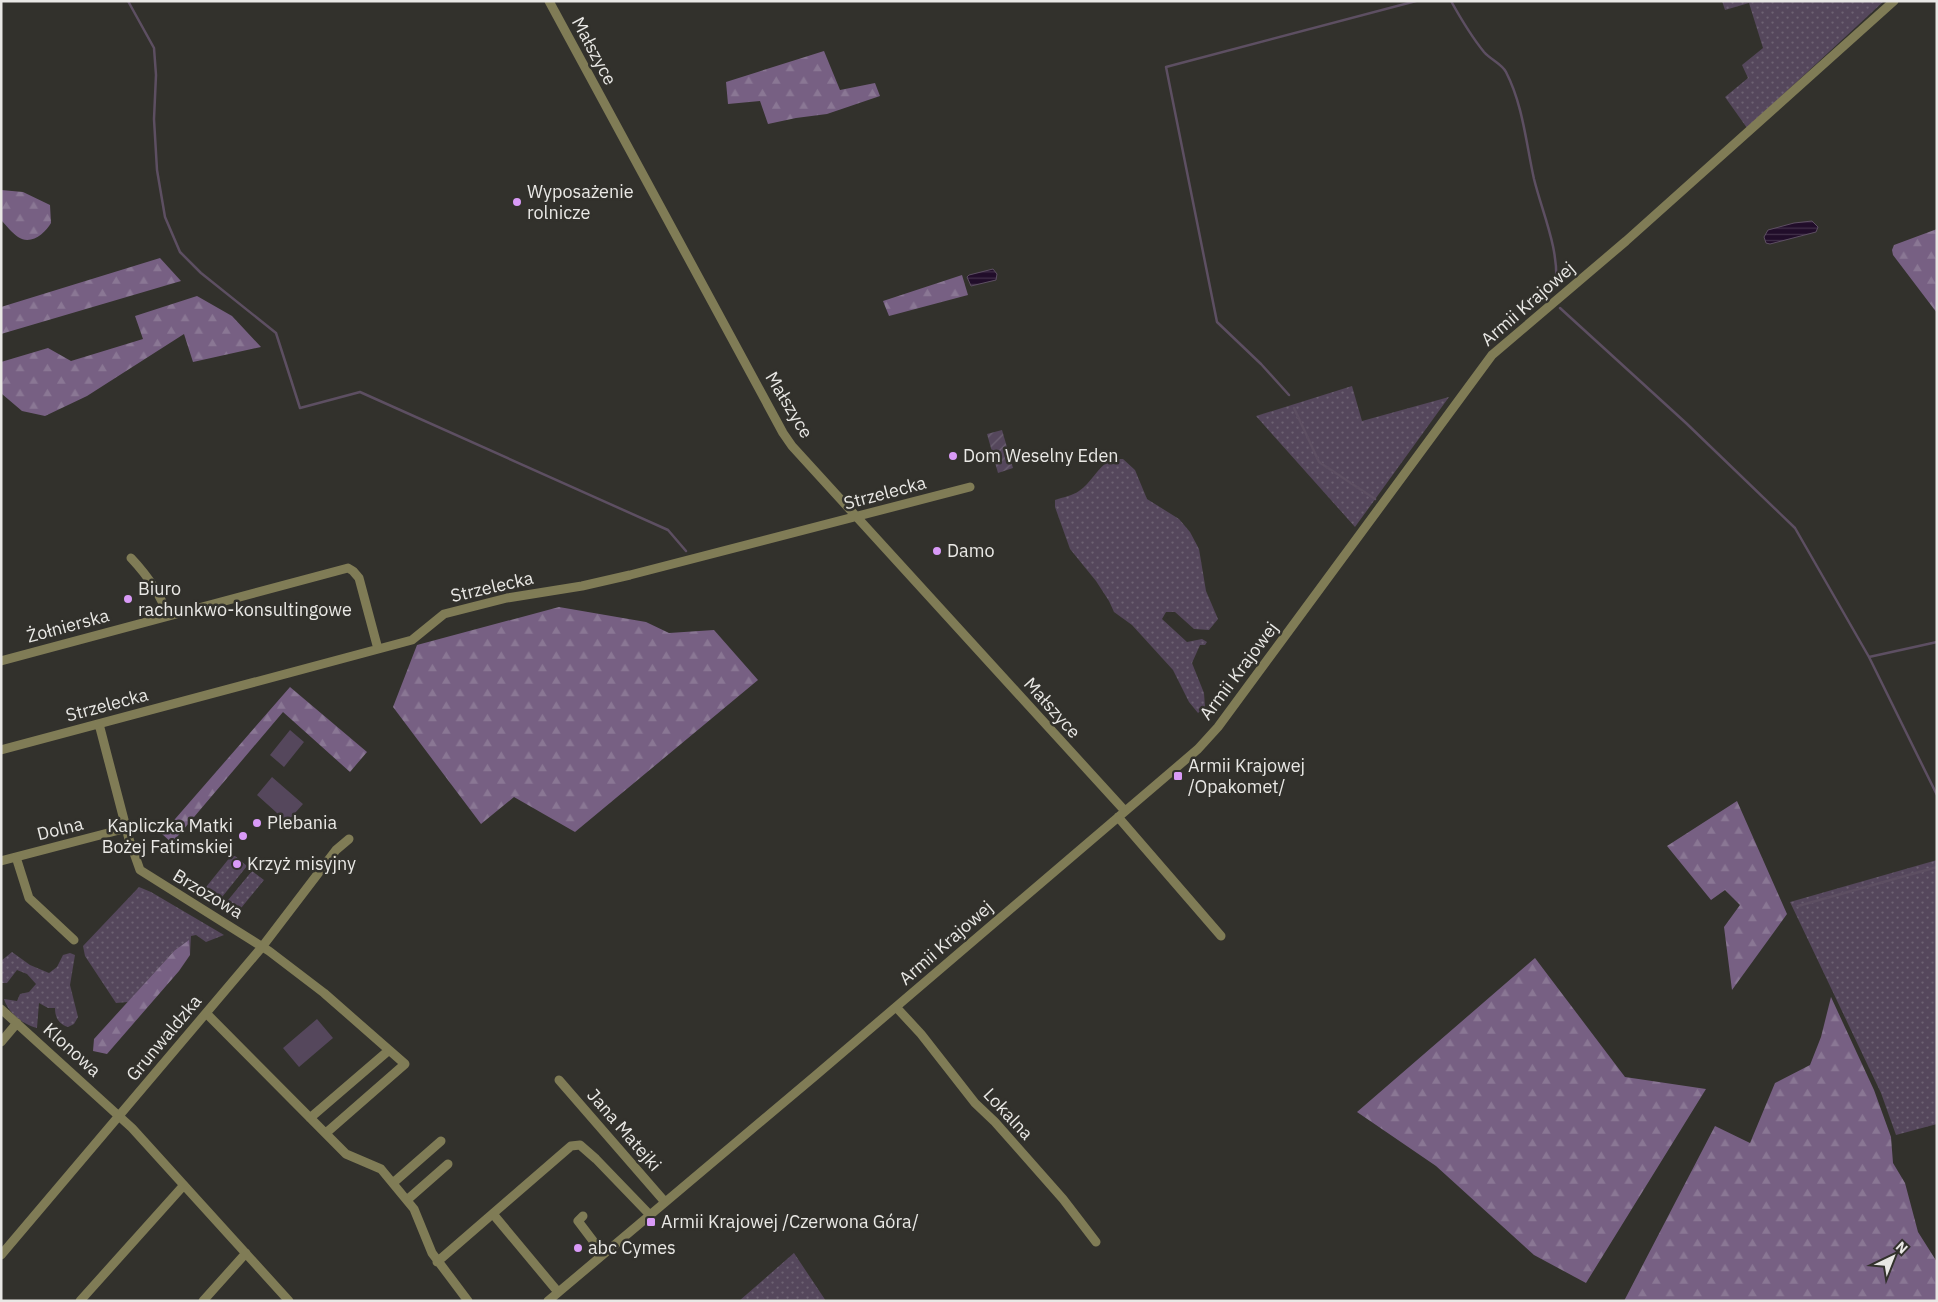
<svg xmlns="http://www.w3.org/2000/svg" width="1938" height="1302" viewBox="0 0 1938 1302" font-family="'IBM Plex Sans',sans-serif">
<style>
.grass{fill:url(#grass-dots)}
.forest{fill:url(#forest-firs)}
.park{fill:#55475c}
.garden{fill:url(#garden-furrows)}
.water{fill:url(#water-rules);stroke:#5d4f62}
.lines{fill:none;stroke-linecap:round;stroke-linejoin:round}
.stream{stroke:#5d4f62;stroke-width:2.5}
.minor{stroke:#807c56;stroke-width:9}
.poi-dot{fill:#d99af7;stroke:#32312c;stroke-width:2}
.labels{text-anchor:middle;stroke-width:5;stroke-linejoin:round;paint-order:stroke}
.street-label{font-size:18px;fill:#e9e8e5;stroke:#32312c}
.poi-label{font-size:18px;fill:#e9e8e5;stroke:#32312c;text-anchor:start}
</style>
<defs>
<pattern id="grass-dots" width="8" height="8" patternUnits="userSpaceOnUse" patternTransform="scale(1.25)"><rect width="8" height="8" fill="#55475c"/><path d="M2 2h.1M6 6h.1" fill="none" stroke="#6d6273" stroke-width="1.8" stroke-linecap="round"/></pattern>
<pattern id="forest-firs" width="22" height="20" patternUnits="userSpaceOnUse" patternTransform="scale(1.25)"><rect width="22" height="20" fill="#776083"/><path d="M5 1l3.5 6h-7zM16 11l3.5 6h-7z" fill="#8a7794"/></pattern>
<pattern id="garden-furrows" width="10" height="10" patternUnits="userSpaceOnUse" patternTransform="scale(1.25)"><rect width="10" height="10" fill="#55475c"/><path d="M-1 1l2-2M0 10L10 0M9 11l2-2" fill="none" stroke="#6d6273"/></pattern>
<pattern id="water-rules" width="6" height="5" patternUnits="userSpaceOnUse" patternTransform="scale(1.25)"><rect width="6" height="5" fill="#210d2a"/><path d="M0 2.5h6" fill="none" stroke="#413049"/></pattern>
</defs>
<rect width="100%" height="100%" fill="#32312c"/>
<path class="grass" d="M1722,1H1884L1747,128L1725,97L1748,78L1742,65L1763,48L1749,3L1725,10Z
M1352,386L1362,421L1449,397L1355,527L1256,416Z
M1111,459H1123L1135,470L1147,499L1179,519L1190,532L1199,549L1206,591L1218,619L1209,630L1194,629L1175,612H1166L1162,619L1187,642L1202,639L1207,642L1205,645H1200L1192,663L1204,693L1205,707L1198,713L1189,702L1173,670L1132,625L1114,612L1109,601L1096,581L1070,549L1055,507V500C1063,497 1072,496 1079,491C1091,483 1097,468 1111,459Z
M231,856H235L247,866L218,902L202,892Z
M1937,860V1124L1896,1135L1881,1093L1790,902Z
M252,871L264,880L237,913L224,905Z
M139,887L151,892L224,935L206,942L196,935L191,936L190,955L174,951L128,1002L116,1003L85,956L83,946Z
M12,952L30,965L49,973L57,967L63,955L70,953L75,955L70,985L78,1017L74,1024L68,1027C59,1024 55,1018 55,1008H48L39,1003L37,1028C24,1025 8,1013 4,999L17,1001L20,994L29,992L36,984L27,974L17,970L7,983H1V961Z
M794,1253L826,1301H739Z"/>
<path class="forest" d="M824,51L840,90L875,83L880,96L827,114L796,118L768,124L760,101L728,104L726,82Z
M1,190L23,192L50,205L51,223C45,233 31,246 18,237C12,233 6,225 1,220Z
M1937,229V313L1893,255L1892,250L1894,245Z
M160,258L181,281L1,334V307Z
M962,275L968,295L889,316L883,301Z
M197,296L232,316L261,347L193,362L184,334L87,396L45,416L22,411L2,394L1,362L48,348L71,361L143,339L135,316Z
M559,607L646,622L669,633L714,630L758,680L575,832L514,797L481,824L393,707L417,645Z
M290,687L367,752L350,772L283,712L172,843L162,834Z
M1737,801L1787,914L1732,990L1724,927L1740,905L1725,890L1711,900L1667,846Z
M189,940L190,955L179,971L107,1054L93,1051L94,1039L174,951Z
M1535,958L1625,1077L1706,1089L1586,1283L1534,1255L1436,1166L1357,1112Z
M1831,997L1874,1090L1891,1137L1893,1163L1905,1183L1918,1232L1937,1262V1301H1624L1715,1126L1750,1143L1775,1083L1810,1065L1821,1037Z"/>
<path class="park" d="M290,730L304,742L284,767L270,755Z
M272,777L303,804L287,822L257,795Z
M317,1019L333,1038L299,1067L283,1048Z"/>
<path class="garden" d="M1002,430L1013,468L998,473L987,434Z"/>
<path class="water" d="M1812,221L1818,227L1816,232L1770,244L1766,243L1764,237L1768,230L1794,223Z
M993,269L997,274L996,280L971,286L967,277L969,275Z"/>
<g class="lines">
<path class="stream" d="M128,1L154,48L156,75L154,119L157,170L165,217L180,252L201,273L276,333L300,408L360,392L668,530L686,551
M1451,1C1461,19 1471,36 1484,52C1491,60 1502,64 1506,72C1523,105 1526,143 1534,179C1543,215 1559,248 1556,286
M1560,308L1686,423L1795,528L1869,657L1937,795
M1289,395L1261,364L1217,322L1166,67L1416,1
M1294,408L1319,462L1375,499
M1869,657L1937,642
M1798,906L1937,867"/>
<path class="minor" d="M549,1L783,433L792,446L1125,811
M131,558C148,576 160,593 168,616
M1,661L348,568L353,571L359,578L378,649
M99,724L129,839L140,870L269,951L324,993L405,1064L326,1133
M1,750L412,640L444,614L507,598L582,586L630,575L970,487
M1118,817L1221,936
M16,857L29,898L74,940
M1,861L127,828
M896,1007L921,1034L975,1103L995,1122L1063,1199L1096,1242
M1,1009L132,1128L289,1301
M206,1013L346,1154L381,1169L414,1209L432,1253L468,1301
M1,1042L17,1023
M559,1080L665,1202
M310,1118L388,1051
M393,1183L441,1141
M407,1200L448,1164
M493,1214L558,1292
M583,1216L578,1221L603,1254
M1,1255L262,947L336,850L349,839
M437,1262L571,1146L580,1145L596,1159L650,1215
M80,1301L184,1185
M203,1301L246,1253
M548,1301L815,1076L1198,749L1218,727L1492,355L1626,241L1894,1"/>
</g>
<g class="poi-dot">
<circle cx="517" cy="202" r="5"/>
<circle cx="953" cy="456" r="5"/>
<circle cx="937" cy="551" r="5"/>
<circle cx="128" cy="599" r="5"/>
<rect x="1173" y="771" width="10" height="10" rx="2.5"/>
<circle cx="257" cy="823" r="5"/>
<circle cx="243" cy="836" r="5"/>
<circle cx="237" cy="864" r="5"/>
<rect x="646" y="1217" width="10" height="10" rx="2.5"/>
<circle cx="578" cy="1248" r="5"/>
</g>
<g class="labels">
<g class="street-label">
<text transform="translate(594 51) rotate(62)" y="6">Małszyce</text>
<text transform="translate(1528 304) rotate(-41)" y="6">Armii Krajowej</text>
<text transform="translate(789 405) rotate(59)" y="6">Małszyce</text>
<text transform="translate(885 493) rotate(-15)" y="6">Strzelecka</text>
<text transform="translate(492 587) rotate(-13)" y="6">Strzelecka</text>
<text transform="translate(68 626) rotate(-15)" y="6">Żołnierska</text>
<text transform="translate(1239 671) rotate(-53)" y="6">Armii Krajowej</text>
<text transform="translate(107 705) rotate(-15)" y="6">Strzelecka</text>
<text transform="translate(1052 708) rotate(48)" y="6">Małszyce</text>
<text transform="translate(60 829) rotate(-14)" y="6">Dolna</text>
<text transform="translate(208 894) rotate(31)" y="6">Brzozowa</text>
<text transform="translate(946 943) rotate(-41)" y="6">Armii Krajowej</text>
<text transform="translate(164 1038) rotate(-50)" y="6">Grunwaldzka</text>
<text transform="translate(72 1050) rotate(42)" y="6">Klonowa</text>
<text transform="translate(1008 1114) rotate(47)" y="6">Lokalna</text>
<text transform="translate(624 1130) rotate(49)" y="6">Jana Matejki</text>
</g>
<g class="poi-label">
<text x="527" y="198">Wyposażenie<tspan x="527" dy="21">rolnicze</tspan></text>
<text x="963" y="462">Dom Weselny Eden</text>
<text x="947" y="557">Damo</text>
<text x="138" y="595">Biuro<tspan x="138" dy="21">rachunkwo-konsultingowe</tspan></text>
<text x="1188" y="772">Armii Krajowej<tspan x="1188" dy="21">/Opakomet/</tspan></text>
<text x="267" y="829">Plebania</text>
<text x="233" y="832" text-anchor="end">Kapliczka Matki<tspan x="233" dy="21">Bożej Fatimskiej</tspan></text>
<text x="247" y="870">Krzyż misyjny</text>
<text x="661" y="1228">Armii Krajowej /Czerwona Góra/</text>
<text x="588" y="1254">abc Cymes</text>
</g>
</g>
<rect width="1938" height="1302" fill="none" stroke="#e9e8e5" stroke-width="5"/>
<g transform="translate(1893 1257) rotate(43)" stroke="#32312c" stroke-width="4" paint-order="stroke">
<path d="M0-4L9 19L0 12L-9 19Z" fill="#e9e8e5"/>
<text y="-8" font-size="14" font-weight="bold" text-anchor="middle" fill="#e9e8e5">N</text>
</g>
</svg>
